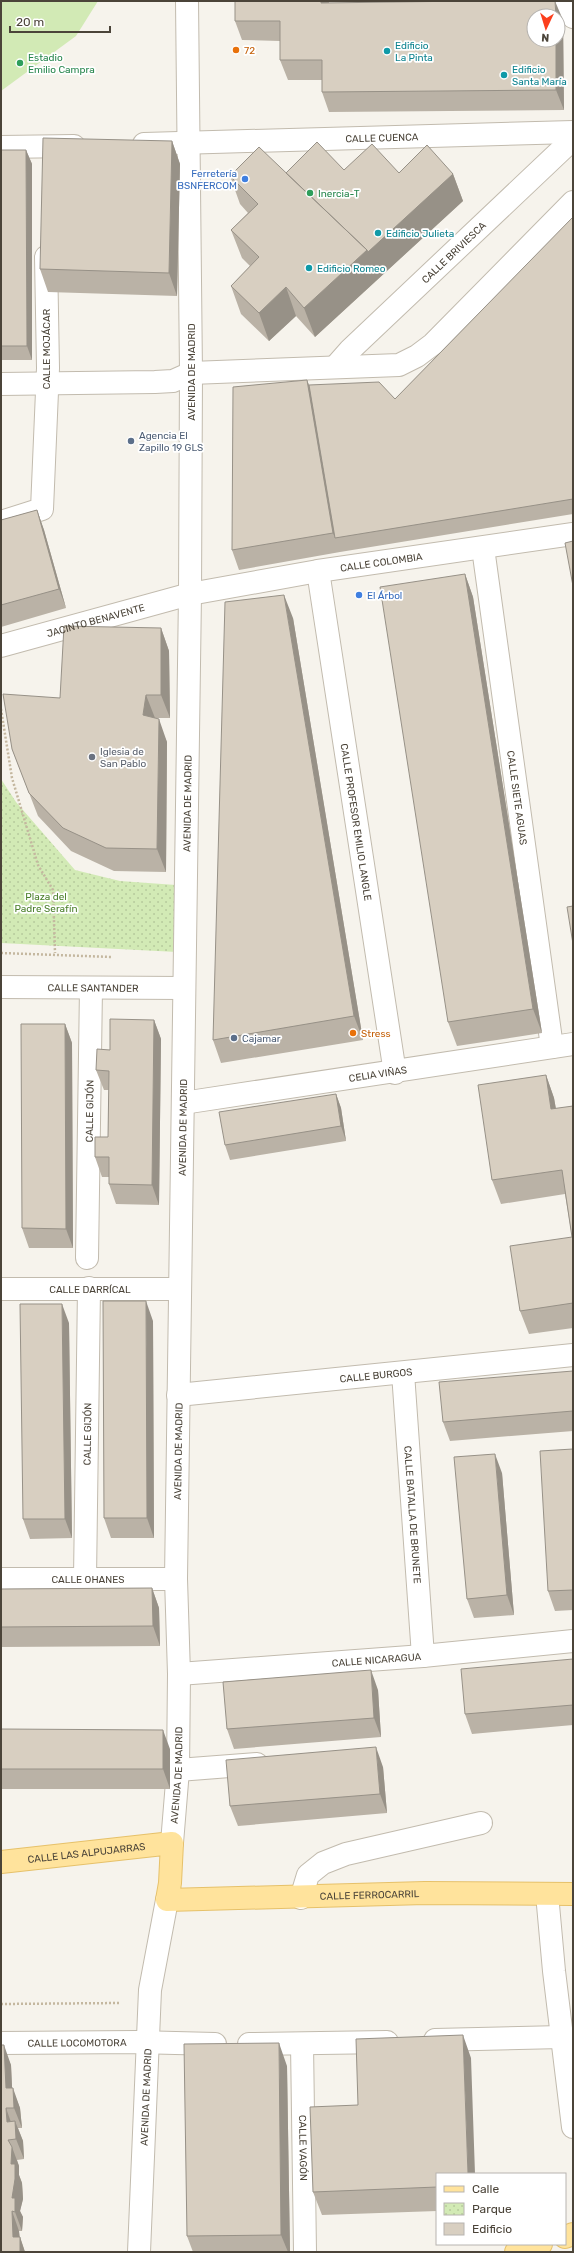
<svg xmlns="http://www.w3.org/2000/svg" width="574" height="2253" viewBox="0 0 574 2253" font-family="Rubik,sans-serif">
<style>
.grass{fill:#d2eab5}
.park{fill:url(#park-dots)}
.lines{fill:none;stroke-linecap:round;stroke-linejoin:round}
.minor-casing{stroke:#c2bbae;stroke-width:24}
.major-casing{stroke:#e6c16a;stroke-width:24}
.path{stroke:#c4b79f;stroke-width:2.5;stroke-dasharray:2 2;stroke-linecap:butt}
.minor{stroke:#fff;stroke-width:22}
.major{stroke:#ffe39c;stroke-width:22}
.wall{fill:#bab2a6}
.shaded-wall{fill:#979187}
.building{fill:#d8cfc1;stroke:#979187}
.food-dot{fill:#e8710a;stroke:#fff;stroke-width:1.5}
.culture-dot{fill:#0f9aa8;stroke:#fff;stroke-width:1.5}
.leisure-dot{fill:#2e9e5b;stroke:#fff;stroke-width:1.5}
.shop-dot{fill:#3f7fe0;stroke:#fff;stroke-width:1.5}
.service-dot{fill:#5c6f8a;stroke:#fff;stroke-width:1.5}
.worship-dot{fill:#6b7280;stroke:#fff;stroke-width:1.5}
.labels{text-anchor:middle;stroke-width:3.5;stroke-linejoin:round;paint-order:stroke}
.culture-label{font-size:10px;fill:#0d838f;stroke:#fff;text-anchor:start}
.food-label{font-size:10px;fill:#c56008;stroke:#fff;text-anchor:start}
.leisure-label{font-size:10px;fill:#27864d;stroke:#fff;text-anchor:start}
.street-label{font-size:10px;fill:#4b4439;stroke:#fff}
.shop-label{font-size:10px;fill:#366cbe;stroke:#fff;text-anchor:end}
.service-label{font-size:10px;fill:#4e5e75;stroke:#fff;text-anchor:start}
.worship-label{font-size:10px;fill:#5b616d;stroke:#fff;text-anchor:start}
.park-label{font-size:10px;fill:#4a7f2a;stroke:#fff}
</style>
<defs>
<pattern id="park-dots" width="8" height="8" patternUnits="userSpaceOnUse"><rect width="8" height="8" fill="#d2eab5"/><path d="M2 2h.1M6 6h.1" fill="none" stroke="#b6ca9c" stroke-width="1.8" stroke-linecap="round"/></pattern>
</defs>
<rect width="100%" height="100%" fill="#f6f3ec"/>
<path class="grass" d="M1,1H98L76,36L1,91Z"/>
<path class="park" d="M1,779L16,802L75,870L120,881L176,885L177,952L1,943Z"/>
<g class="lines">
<defs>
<g id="minor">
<path d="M563,1L573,17"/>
<path id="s1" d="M144,144L573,132"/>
<path d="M1,147L74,146"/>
<path id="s2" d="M335,367L350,350L573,139"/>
<path d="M1,384L155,382L173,381L191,373L399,365L417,356L433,344L573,202"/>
<path d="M1,522L42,509L48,368L46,257"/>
<path id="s3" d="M483,548L552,1047"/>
<path id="s4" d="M318,571L395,1073"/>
<path id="s5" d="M1,646L190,594L318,571L573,534"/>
<path id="s6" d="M1,987L184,988"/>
<path id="s7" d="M183,1103L573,1044"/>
<path id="s8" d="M87,1258L91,988"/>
<path id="s9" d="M1,1289H180"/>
<path id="s10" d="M403,1373L423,1656"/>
<path id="s11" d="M178,1395L573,1355"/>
<path id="s12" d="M1,1579H176"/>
<path id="s13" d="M85,1579L89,1288"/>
<path id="s14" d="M179,1674L423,1656L573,1641"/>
<path d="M178,1770L257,1764"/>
<path id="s15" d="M172,1843L178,1770L179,1674L176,1579L190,594L191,373L187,1"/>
<path d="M547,1894L554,1971L573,2127"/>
<path d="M301,1898L308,1875L323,1863L346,1854L481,1823"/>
<path d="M435,2040L562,2037"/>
<path id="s16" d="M1,2043L136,2042L215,2044"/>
<path d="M249,2044L387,2042"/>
<path id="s17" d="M302,2044L305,2252"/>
<path id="s18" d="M139,2252L150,1990L167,1900"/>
</g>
<g id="major">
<path id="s19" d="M1,1862L172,1843L170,1883L167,1900L425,1893L573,1894"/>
<path d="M565,2237L573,2234"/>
<path d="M516,2252L541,2244"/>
</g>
</defs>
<use href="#minor" class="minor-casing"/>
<use href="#major" class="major-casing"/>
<path class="path" d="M1,709L12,778L38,865L53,890L55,953
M1,953L112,957
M1,2004L121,2003"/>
<use href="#minor" class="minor"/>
<use href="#major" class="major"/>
</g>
<path class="wall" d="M329,3L563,20L564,110L329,112L322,92V80H288L280,60V41L242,40L235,21Z
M172,141L180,164L177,296L48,292L40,269Z
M1,150H26L32,164V360H1Z
M344,170L399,173L453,174L463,201L315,337L296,316L269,341L241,314L231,286L250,266L242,258L231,230L248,213L240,204L230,176Z
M573,218V514L340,552L239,570L232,550L307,380L309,385L395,399Z
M37,510L44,530L66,608L1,627V520Z
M465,574L473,597L542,1033L457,1046L448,1022Z
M293,618L363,1040L221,1063L213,1040Z
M161,628L169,651L170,718H155L167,742L166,872L114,871L71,851L38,816L12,749L60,698Z
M154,1020L161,1039L159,1205L116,1204L109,1184V1177H102L95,1157L108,1137L109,1090H104L96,1070L110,1050Z
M65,1024L72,1043L73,1248H29L22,1228Z
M546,1075L554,1098L556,1109L573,1106V1328L529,1334L520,1311L572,1237L565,1194L501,1204L492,1180Z
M336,1094L341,1108L346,1141L230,1160L225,1145Z
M153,1321L154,1538H111L104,1518Z
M69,1323L72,1538L30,1539L23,1519Z
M573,1371V1431L450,1441L443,1422Z
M573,1449V1610L555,1611L548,1591Z
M502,1473L514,1615L474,1618L467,1599Z
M152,1588L159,1608L160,1646L1,1647V1589Z
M573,1659V1725L472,1734L465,1714Z
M378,1690L381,1737L234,1749L227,1729Z
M1,1729L170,1749V1789H1Z
M383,1767L387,1813L238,1826L230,1806Z
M1,2045L11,2065L12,2088L20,2108L22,2128H18L23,2141L24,2159L17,2160L19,2166V2175L22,2183L23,2199L20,2211L23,2217L22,2231H19L20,2237L25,2252H1Z
M471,2058L437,2174V2211L322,2215L313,2192L358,2105Z
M287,2066L290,2252H193L187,2236Z"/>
<path class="shaded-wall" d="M321,1H329L328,22L321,3Z
M555,1L563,20L564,110L556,90V40H558V16H556Z
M172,141L180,164L177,296L169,273Z
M26,150L32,164V360L27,346Z
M453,174L463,201L315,337L304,308L367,250Z
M286,287L296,316L269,341L259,313Z
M307,380L314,400L335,538L333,533Z
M37,510L44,530L66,608L59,589Z
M465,574L473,597L542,1033L533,1009Z
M284,595L293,618L363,1040L354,1016Z
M161,628L169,651L170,718L161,695Z
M146,695L155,718L143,715Z
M159,719L167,742L166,872L157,849Z
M154,1020L161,1039L159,1205L152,1185Z
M65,1024L72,1043L73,1248L66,1229Z
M546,1075L554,1098L560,1133L551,1109Z
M336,1094L341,1108L346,1141L341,1126Z
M146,1301L153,1321L154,1538L147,1518Z
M62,1304L69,1323L72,1538L65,1519Z
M495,1454L502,1473L514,1615L507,1595Z
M152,1588L159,1608L160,1646L153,1626Z
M371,1670L378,1690L381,1737L374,1718Z
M163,1730L170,1749V1789L163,1769Z
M376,1747L383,1767L387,1813L380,1794Z
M463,2035L471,2058L475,2174H468Z
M279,2043L287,2066L290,2252H288L281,2235Z
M4,2045L11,2065L13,2108L6,2088Z
M13,2088L20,2108L22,2128L14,2108Z
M6,2108L13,2128L7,2122Z
M15,2121L23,2141L24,2159L16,2139Z
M12,2147L19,2166V2175L22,2183L23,2199L20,2211L23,2217L22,2231L15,2212L12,2198L11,2164Z
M12,2211L19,2231L20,2252L13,2237Z
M20,2237L25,2252H20Z"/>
<path class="building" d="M235,1H321V3L469,1H555L556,16H534V40H556V90L322,92V60H280V21H235Z
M43,138L172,141L169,273L40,269Z
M317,142L344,170L372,144L399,173L427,145L453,174L368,252L367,250L286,173Z
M259,147L367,250L304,308L286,287L259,313L231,286L259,257L231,230L258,204L230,176Z
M1,150H26L27,346H1Z
M572,218H573V499L335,538L309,385L379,382L395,399Z
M307,380L333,533L232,550L233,387Z
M37,510L59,589L1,605V520Z
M573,541V586L565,543Z
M465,574L533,1009L448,1022L380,587Z
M284,595L354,1016L213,1040L225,602Z
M64,626L161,628V695H146L143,715L159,719L157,849L106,848L63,828L29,793L12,749L3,694L60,698Z
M573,906V944L567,907Z
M110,1019L154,1020L152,1185L109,1184V1157H95V1137H108L109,1071L96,1070L97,1049L110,1050Z
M21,1024H65L66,1229L22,1228Z
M546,1075L551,1109L573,1106V1303L520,1311L510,1246L572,1237L562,1170L492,1180L478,1085Z
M336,1094L341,1126L225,1145L219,1112Z
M103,1301H146L147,1518H104Z
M20,1304H62L65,1519H23Z
M573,1371V1411L443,1422L439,1382Z
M573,1449V1590L548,1591L540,1451Z
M495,1454L507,1595L467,1599L454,1457Z
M152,1588L153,1626L1,1627V1589Z
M573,1659V1705L465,1714L461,1669Z
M371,1670L374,1718L227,1729L223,1682Z
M1,1729L163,1730V1769H1Z
M376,1747L380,1794L230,1806L226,1760Z
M463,2035L468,2174H437V2187L313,2192L310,2107L358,2105L356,2039Z
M279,2043L281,2235L187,2236L184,2044Z
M1,2045H4L6,2088H13L14,2108H6L7,2122L15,2121L16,2139L8,2140L12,2147L11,2164H15V2179L12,2198H15V2212L12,2211L13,2237H20V2252H1Z"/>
<g class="food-dot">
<circle cx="236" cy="50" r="4"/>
<circle cx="353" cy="1033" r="4"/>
</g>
<g class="culture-dot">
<circle cx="387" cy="51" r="4"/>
<circle cx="504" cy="75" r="4"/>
<circle cx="378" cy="233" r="4"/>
<circle cx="309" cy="268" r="4"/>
</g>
<g class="leisure-dot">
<circle cx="20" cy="63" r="4"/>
<circle cx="310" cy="193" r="4"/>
</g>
<g class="shop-dot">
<circle cx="245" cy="179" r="4"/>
<circle cx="359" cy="595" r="4"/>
</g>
<g class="service-dot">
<circle cx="131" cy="441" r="4"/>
<circle cx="234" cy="1038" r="4"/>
</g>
<circle class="worship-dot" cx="92" cy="757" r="4"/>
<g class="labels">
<g class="culture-label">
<text x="395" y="49">Edificio<tspan x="395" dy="12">La Pinta</tspan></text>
<text x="512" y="73">Edificio<tspan x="512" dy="12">Santa María</tspan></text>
<text x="386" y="237">Edificio Julieta</text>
<text x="317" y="272">Edificio Romeo</text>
</g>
<g class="food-label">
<text x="244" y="54">72</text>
<text x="361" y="1037">Stress</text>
</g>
<g class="leisure-label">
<text x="28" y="61">Estadio<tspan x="28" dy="12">Emilio Campra</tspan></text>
<text x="318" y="197">Inercia-T</text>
</g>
<g class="street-label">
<text dy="4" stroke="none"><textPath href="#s1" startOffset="238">CALLE CUENCA</textPath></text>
<text dy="4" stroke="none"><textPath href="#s2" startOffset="165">CALLE BRIVIESCA</textPath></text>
<text transform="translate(46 349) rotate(-90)" y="4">CALLE MOJÁCAR</text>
<text transform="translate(191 372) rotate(-90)" y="4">AVENIDA DE MADRID</text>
<text dy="4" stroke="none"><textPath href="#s5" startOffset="390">CALLE COLOMBIA</textPath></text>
<text dy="4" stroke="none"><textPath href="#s5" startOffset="98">JACINTO BENAVENTE</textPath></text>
<text dy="4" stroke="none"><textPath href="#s3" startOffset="252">CALLE SIETE AGUAS</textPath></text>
<text dy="4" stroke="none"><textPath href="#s15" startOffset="1040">AVENIDA DE MADRID</textPath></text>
<text dy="4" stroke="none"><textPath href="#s4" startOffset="254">CALLE PROFESOR EMILIO LANGLE</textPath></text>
<text dy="4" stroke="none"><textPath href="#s6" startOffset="92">CALLE SANTANDER</textPath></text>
<text dy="4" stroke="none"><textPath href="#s7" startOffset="197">CELIA VIÑAS</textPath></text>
<text dy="4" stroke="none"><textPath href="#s8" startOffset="147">CALLE GIJÓN</textPath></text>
<text dy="4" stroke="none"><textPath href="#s15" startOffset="716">AVENIDA DE MADRID</textPath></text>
<text dy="4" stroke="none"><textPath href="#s9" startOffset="89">CALLE DARRÍCAL</textPath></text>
<text dy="4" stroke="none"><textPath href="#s11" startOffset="199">CALLE BURGOS</textPath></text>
<text dy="4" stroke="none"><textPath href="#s13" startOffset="145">CALLE GIJÓN</textPath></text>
<text dy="4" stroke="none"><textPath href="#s15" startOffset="392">AVENIDA DE MADRID</textPath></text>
<text dy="4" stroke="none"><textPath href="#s10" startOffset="142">CALLE BATALLA DE BRUNETE</textPath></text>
<text dy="4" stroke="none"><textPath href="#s12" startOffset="87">CALLE OHANES</textPath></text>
<text dy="4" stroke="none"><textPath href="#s14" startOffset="198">CALLE NICARAGUA</textPath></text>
<text dy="4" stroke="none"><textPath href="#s15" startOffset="68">AVENIDA DE MADRID</textPath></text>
<text dy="4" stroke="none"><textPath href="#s19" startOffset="86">CALLE LAS ALPUJARRAS</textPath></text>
<text dy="4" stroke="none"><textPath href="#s19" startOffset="432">CALLE FERROCARRIL</textPath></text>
<text dy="4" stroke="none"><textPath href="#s16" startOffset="76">CALLE LOCOMOTORA</textPath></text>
<text dy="4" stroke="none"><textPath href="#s18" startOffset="155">AVENIDA DE MADRID</textPath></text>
<text dy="4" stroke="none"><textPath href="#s17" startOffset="104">CALLE VAGÓN</textPath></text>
</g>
<g class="shop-label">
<text x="237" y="177">Ferretería<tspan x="237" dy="12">BSNFERCOM</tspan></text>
<text x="367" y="599" text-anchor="start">El Árbol</text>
</g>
<g class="service-label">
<text x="139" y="439">Agencia El<tspan x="139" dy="12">Zapillo 19 GLS</tspan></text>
<text x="242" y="1042">Cajamar</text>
</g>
<g class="worship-label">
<text x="100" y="755">Iglesia de<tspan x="100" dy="12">San Pablo</tspan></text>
</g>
<g class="park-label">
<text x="46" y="900">Plaza del<tspan x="46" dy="12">Padre Serafín</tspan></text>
</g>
</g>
<rect width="574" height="2253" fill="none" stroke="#4b4439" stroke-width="4"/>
<rect x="436" y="2173" width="130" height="72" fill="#ffffff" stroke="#b7b4b0"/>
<rect x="444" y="2186" width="20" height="6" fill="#ffe39c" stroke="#b7b4b0"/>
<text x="472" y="2193" font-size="12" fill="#4b4439">Calle</text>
<rect x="444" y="2203" width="20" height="12" fill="url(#park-dots)" stroke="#b7b4b0"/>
<text x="472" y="2213" font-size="12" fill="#4b4439">Parque</text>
<rect x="444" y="2223" width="20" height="12" fill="#d8cfc1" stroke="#b7b4b0"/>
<text x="472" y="2233" font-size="12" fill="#4b4439">Edificio</text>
<g transform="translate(546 28) rotate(184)"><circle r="19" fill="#ffffff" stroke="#b7b4b0"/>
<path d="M0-3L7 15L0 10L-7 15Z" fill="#fc3f1d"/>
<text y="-6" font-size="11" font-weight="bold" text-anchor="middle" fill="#4b4439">N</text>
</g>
<path d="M10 26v6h100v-6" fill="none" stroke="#4b4439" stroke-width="2"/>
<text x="16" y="26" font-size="12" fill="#4b4439" stroke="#ffffff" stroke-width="3" paint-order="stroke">20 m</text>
</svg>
